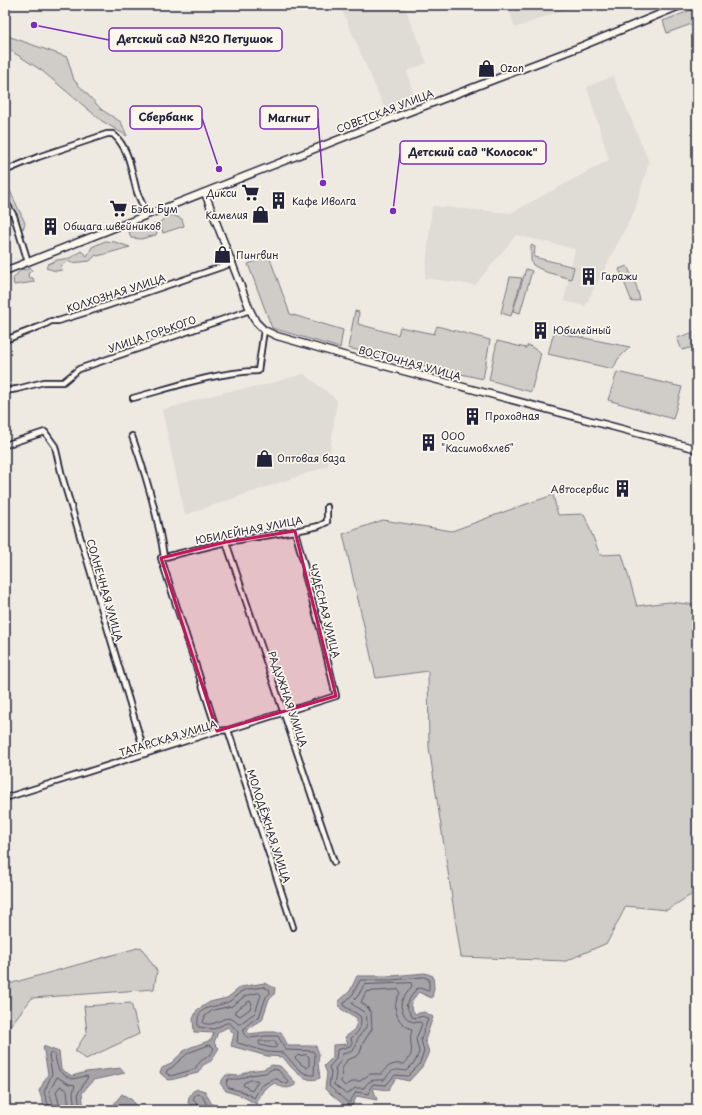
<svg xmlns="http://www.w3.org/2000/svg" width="702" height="1115" viewBox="0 0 702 1115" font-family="'Playpen Sans',sans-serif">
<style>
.built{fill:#dfdbd5}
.green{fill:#d0cdc9;stroke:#797882}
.water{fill:#a6a3a7;stroke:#716f7c}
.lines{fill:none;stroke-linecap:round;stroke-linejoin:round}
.shore{stroke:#575666;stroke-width:1}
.street-casing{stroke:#22223b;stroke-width:8}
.secondary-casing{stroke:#22223b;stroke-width:9}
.street{stroke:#fbf7ec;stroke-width:4.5}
.secondary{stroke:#fbf7ec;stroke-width:6}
.marked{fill:#c2185b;fill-opacity:0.2;stroke:#c2185b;stroke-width:3;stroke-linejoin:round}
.labels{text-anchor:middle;stroke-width:3.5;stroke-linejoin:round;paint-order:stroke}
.poi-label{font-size:10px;fill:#22223b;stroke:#fbf7ec;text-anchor:start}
.street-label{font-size:10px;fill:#22223b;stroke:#fbf7ec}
.leader{fill:none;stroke:#7b2cbf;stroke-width:1.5}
.callout-dot{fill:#7b2cbf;stroke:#fbf7ec;stroke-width:1.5}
.callout{fill:#fbf7ec;stroke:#7b2cbf;stroke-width:1.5}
.callout-label{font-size:11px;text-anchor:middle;font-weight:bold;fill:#22223b}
</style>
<rect width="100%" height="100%" fill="#eeeae2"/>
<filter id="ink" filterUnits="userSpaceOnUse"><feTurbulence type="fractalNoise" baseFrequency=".025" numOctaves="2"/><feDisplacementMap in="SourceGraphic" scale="8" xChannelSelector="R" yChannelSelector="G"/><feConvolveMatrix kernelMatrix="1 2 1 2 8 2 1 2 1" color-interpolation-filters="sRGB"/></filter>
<g filter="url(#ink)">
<path class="built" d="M340,5H404L427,63L407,71L414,99L385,109Z
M529,5H576L515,28L510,13Z
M613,76L649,162L634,212L585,306L564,301L575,249L516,235L475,285L425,278L432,206L511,213L609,160L587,87Z
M304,374L337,400L328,466L185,515L162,410L224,392L257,387Z"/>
<path class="green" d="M697,8V22L667,33L663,21Z
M5,35L67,57L74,80L102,110L121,122L127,136L102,121L41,70L5,47Z
M5,180L25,223L23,229L10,214L5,202Z
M172,215L182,219L184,226L163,233L160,222L166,217Z
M155,224L158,228L156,235L141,239L131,238L129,232C138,230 146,225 155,224Z
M105,241L115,242L130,247L98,256L96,255L90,261L72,263L67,261L61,266L62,270L56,271L46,268L48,264L57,260L70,258L81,251L87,256L92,247Z
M531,245L535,247L534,257L574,267L571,279L546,272L533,265L531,260Z
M269,256L290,314L343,330L340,348L272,328L248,264Z
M627,266L636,285L640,300L632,302L619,269Z
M30,267L32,270L28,274L29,278H33L34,282L14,285L13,279L21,269L26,270Z
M526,269L532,271L520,313L513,311Z
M510,277L522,278L511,316L501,313Z
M355,311L359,312L358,324L398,335L400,327L434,334L437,326L490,340L483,379L348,348Z
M697,331V346L682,350L677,338Z
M554,332L630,347L618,359L613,369L548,354Z
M497,341L526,348L528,345L541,353L531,392L489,380Z
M617,372L682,387L673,419L608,400Z
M553,495L558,515L584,514L600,555L622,554L637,606L669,602L697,605V891L667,910L626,906L607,943L566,961L461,957L429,747L428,671L376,678L343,534L383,520L452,531L512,509Z
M141,947L157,971L154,989L32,998L5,1032V985Z
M131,1003L139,1034L86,1059L75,1051L87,1032L84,1006Z"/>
<path class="water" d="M425,973L433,976L434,988L432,998L418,992L410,1005L415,1014L424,1012L433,1017L425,1040L429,1052L422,1067L409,1081L396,1078L388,1090L373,1088L377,1100L357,1096L350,1110L325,1089L327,1073L324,1066L333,1057V1045L348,1044L345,1037C353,1032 357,1028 357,1018L341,1009L338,1002L350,991L357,976H392Z
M264,983L275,988L274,995L269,999L262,1020L254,1024L247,1031L249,1034L265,1032H281L288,1046H316L319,1054L318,1063L320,1078C305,1085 291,1068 283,1057L267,1056L231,1046L234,1034L228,1027L218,1032L214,1043L219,1048L211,1061L203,1065L198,1073L170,1080L167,1079L160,1073L162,1068L169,1065L186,1049L211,1040L214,1033L194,1032L193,1019L197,1010L210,1002L227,998L241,987Z
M43,1046L59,1052L61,1069L72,1076L86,1072L121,1068L125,1073L93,1080L82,1093L84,1110H46L39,1091L48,1074Z
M272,1065L280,1066L295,1082V1085C287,1090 282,1088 275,1083L264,1089L256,1104L242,1096L226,1091L220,1083L226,1075L239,1076L249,1071L264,1069Z
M198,1089L205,1091L211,1103L220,1110H197L188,1103L189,1097L193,1091Z
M122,1094L132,1100L138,1110H116L113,1105Z"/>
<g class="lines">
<path class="shore" d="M424,977L429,979V991H428L420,988L416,989L406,1005L412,1017L416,1018L423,1016L428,1019L421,1039L424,1052L419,1065L408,1076L395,1075L386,1085L373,1084L370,1088L369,1094L356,1092L350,1102H347L329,1086L331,1073L329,1067L336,1059L337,1050L350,1046L352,1043L351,1038C359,1033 363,1025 360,1016L344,1006V1003L353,994L360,980H392Z
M411,983L412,986L402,1000L401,1006C403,1016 409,1024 420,1022L422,1024L416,1039L419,1052L415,1062L406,1071C392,1069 393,1069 384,1080C374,1080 369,1079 364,1088H355L348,1094H346L334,1085L336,1074L335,1068L341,1061L342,1054C346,1053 351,1053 354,1049C357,1046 356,1043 357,1040C362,1030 371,1028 365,1013L352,1004V1002L358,996L364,985Z
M264,987L270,990V993L266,997L259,1017C252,1021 234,1031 249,1038L265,1036H278L286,1050L313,1051L315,1054L314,1075C301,1076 292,1062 284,1053L267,1052L238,1043L237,1042L238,1032L230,1023H226L214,1029L198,1027C195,1003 216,1009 230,1001C234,998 238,994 242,991C248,988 258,988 264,987Z
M399,990L400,993C393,1004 394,1016 404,1025C407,1027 410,1028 412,1030C407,1046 418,1051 404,1064C393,1063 388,1065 381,1074H370L360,1081H354L345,1086L341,1082L342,1069L347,1060L355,1057L360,1053L363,1043L372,1029L371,1013L368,1008L361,1002L366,992Z
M259,993L261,995L255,1013L249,1017L240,1024H238C225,1009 218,1029 203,1023L205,1016L213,1010L232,1006L245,996Z
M250,1001L252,1003L250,1009L240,1016L235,1013V1011Z
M260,1041H275L277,1046L275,1048L268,1047L260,1045L259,1043Z
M210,1045L214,1048C211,1058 204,1057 199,1063C197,1065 196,1067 195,1069L171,1076L166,1073L167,1070L171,1068L188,1053Z
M307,1055L309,1057V1066L307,1068L302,1065L295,1058L297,1056Z
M273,1069L278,1070L288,1081V1084L283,1083L277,1079H273L261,1086L254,1098L244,1092L229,1088L226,1084L228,1079H240L250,1075L265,1073Z
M251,1080H256L258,1081L252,1091L243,1085L244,1083Z
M50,1110L44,1092L52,1074L49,1055L51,1053L55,1055C58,1070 57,1072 72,1079L86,1076L88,1077L78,1093L80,1110
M55,1110L49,1092L57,1077L69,1084L75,1085L73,1093L75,1110
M61,1110L56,1092L60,1086L67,1090L69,1110
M200,1110L199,1106L193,1100L195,1095L198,1094L202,1095L207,1105L212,1110"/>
<defs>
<path id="street" d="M7,170L38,157L107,134H113C130,149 131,171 137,192C140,200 144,207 147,215
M5,201L14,216L28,262
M5,340L44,325L51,321H58L100,308L233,263
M5,391L17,389L44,382H63L79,369L250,310
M133,398C174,387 216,372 258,371L264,330
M132,436C146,475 158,516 164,557
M5,445L45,432L55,446L62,476L145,754
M226,542L334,862
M228,730L293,927
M217,731L161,558L226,542L295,531L319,526L327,522V507
M5,798L217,731L228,730L336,696L321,632L305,575V568L295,531"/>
<path id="secondary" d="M205,193L250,310L256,322L264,330L277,336L343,355L697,449
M5,271L393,118L577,48L682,5"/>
</defs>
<use href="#street" class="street-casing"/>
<use href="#secondary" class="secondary-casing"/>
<use href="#street" class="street"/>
<use href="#secondary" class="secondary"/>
</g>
</g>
<path class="marked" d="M295,531L336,696L217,731L161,558L226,542Z"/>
<defs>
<symbol id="shop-bare" viewBox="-9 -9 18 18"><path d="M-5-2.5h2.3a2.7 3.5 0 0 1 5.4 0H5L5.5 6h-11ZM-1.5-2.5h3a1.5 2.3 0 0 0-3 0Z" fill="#22223b" stroke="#fbf7ec" stroke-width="2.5" paint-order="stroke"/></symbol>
<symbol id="supermarket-bare" viewBox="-9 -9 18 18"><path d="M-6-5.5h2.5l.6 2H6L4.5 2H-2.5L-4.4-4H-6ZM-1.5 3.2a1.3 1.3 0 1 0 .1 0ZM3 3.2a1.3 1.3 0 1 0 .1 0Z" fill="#22223b" stroke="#fbf7ec" stroke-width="2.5" paint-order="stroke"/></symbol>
<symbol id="building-bare" viewBox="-9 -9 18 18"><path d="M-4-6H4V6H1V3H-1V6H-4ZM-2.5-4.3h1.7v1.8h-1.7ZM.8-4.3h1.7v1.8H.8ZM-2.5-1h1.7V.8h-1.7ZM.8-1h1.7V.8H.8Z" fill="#22223b" stroke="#fbf7ec" stroke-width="2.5" paint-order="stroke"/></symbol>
</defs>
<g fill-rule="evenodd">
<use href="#shop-bare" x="474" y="56" width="25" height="25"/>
<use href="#supermarket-bare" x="238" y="180" width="25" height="25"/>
<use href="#building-bare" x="266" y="188" width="25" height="25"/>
<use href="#supermarket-bare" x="106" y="196" width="25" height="25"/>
<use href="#shop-bare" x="248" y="202" width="25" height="25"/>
<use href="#building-bare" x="38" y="214" width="25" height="25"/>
<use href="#shop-bare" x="210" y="242" width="25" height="25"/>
<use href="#building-bare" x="576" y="264" width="25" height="25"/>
<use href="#building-bare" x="528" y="318" width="25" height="25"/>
<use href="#building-bare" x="460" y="404" width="25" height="25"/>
<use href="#building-bare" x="416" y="430" width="25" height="25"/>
<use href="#shop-bare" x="252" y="446" width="25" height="25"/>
<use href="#building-bare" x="610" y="476" width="25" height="25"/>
</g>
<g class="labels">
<g class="poi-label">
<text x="500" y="72">Ozon</text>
<text x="237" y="197" text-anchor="end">Дикси</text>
<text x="292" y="205">Кафе Иволга</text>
<text x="131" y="213">Бэби Бум</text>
<text x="248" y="219" text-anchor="end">Камелия</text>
<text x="63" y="230">Общага швейников</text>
<text x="236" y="259">Пингвин</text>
<text x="601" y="280">Гаражи</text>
<text x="553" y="334">Юбилейный</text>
<text x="485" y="420">Проходная</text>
<text x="441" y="440">ООО<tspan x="441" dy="12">"Касимовхлеб"</tspan></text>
<text x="277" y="462">Оптовая база</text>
<text x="609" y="493" text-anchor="end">Автосервис</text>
</g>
<g class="street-label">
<text transform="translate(385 111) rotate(-21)" y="4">СОВЕТСКАЯ УЛИЦА</text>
<text transform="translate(116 293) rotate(-18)" y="4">КОЛХОЗНАЯ УЛИЦА</text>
<text transform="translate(152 334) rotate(-19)" y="4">УЛИЦА ГОРЬКОГО</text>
<text transform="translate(410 363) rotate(15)" y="4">ВОСТОЧНАЯ УЛИЦА</text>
<text transform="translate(249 530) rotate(-11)" y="4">ЮБИЛЕЙНАЯ УЛИЦА</text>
<text transform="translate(105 590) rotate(74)" y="4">СОЛНЕЧНАЯ УЛИЦА</text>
<text transform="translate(325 611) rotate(76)" y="4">ЧУДЕСНАЯ УЛИЦА</text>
<text transform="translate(288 699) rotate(71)" y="4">РАДУЖНАЯ УЛИЦА</text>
<text transform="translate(168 738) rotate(-17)" y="4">ТАТАРСКАЯ УЛИЦА</text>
<text transform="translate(269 826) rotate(72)" y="4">МОЛОДЁЖНАЯ УЛИЦА</text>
</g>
</g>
<path class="leader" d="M34 25L109 40M219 169L202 118M323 183L318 118M393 211L400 153"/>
<g class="callout-dot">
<circle cx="34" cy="25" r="4"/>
<circle cx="219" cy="169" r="4"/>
<circle cx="323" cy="183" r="4"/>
<circle cx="393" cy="211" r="4"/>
</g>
<g class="callout">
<rect x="109" y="28" width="173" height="23" rx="4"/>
<rect x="130" y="106" width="72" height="23" rx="4"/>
<rect x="260" y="106" width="58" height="23" rx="4"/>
<rect x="400" y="141" width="146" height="23" rx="4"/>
</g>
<g class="callout-label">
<text x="195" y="43">Детский сад №20 Петушок</text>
<text x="166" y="121">Сбербанк</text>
<text x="289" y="122">Магнит</text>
<text x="473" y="156">Детский сад "Колосок"</text>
</g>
<rect width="702" height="1115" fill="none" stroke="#fbf7ec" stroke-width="20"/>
<rect x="10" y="10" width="682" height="1095" fill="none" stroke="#22223b" stroke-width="1.5" filter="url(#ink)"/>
</svg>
